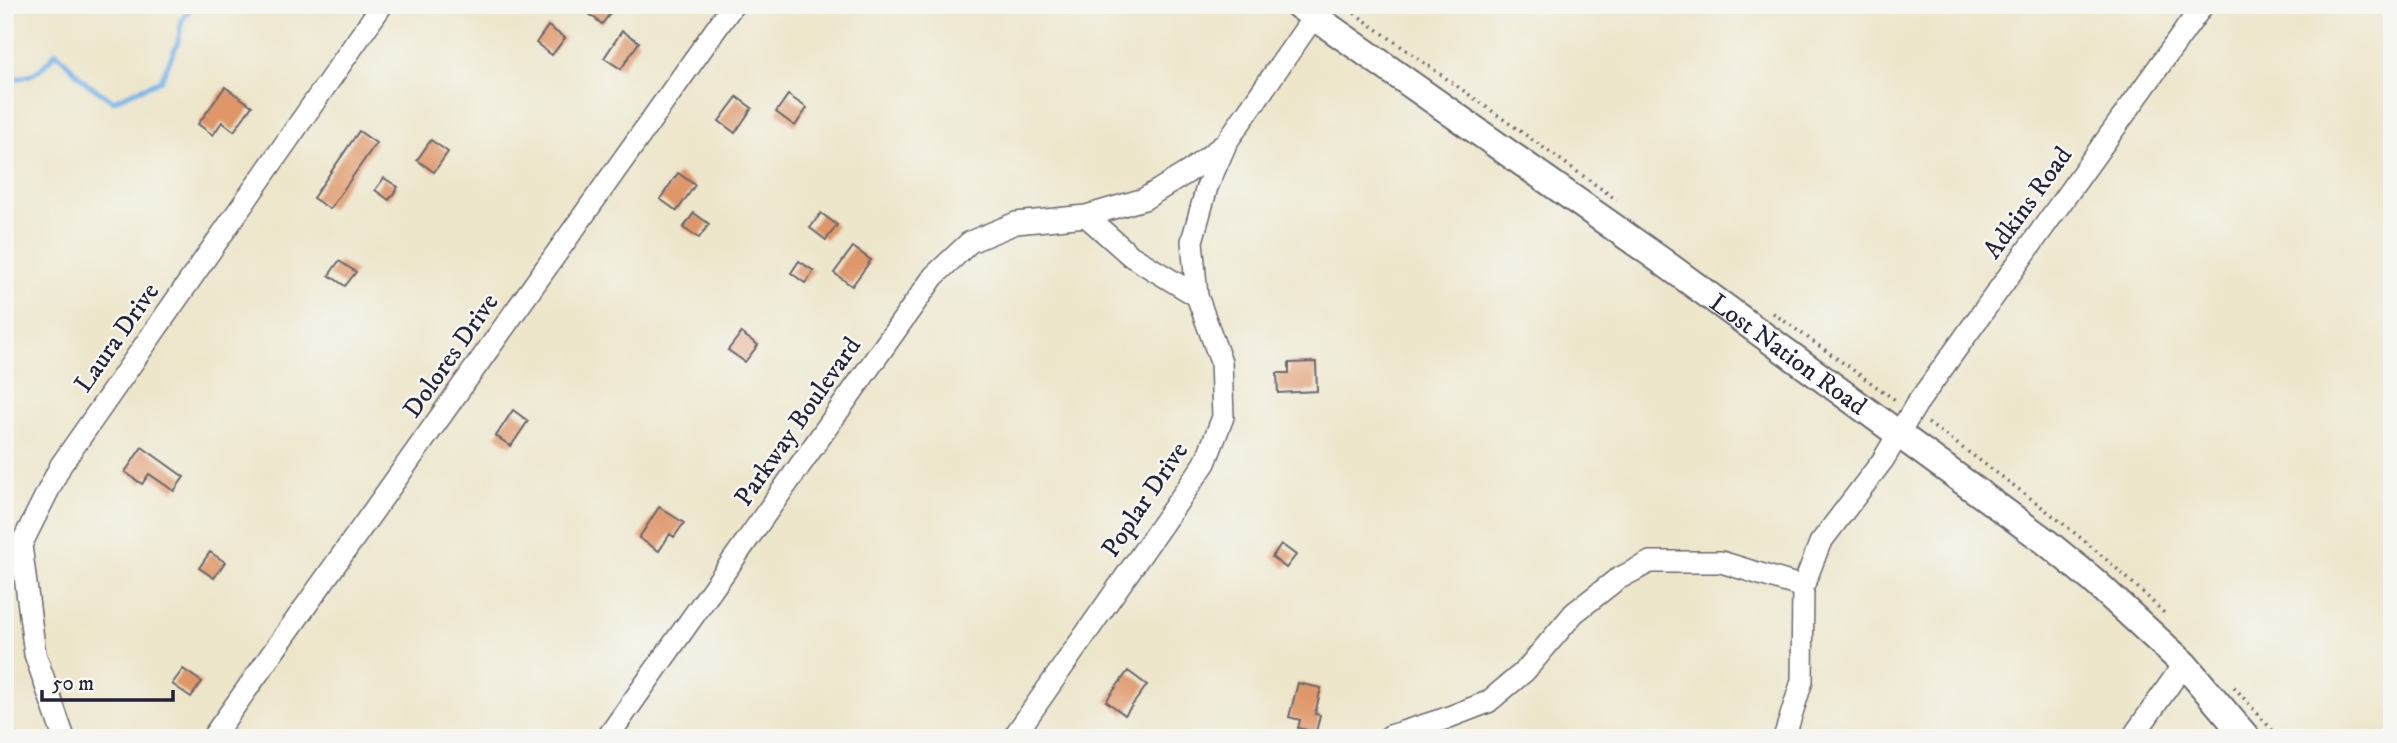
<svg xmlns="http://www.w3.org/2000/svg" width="2397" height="743" viewBox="0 0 2397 743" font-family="'IM FELL DW Pica',serif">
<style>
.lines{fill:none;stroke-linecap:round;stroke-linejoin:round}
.stream{stroke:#78b4ea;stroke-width:5}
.building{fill:#df9669}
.minor-casing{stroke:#69676d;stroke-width:24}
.tertiary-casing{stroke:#69676d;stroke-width:30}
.path{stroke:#69676d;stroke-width:3.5;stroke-dasharray:2 5;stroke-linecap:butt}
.minor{stroke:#fff;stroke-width:21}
.tertiary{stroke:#fff;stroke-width:26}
.labels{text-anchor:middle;stroke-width:5;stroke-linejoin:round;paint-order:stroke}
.street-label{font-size:26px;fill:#22223b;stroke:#f6f6f2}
</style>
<rect width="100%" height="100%" fill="#f6f6f2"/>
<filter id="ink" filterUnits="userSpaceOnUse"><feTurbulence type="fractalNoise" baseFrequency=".0143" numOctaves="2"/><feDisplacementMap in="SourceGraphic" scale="14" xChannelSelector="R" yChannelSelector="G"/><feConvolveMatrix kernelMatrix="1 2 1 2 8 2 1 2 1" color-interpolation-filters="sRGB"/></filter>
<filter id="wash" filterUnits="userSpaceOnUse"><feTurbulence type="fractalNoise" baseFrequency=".00686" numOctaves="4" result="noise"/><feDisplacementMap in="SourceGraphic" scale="28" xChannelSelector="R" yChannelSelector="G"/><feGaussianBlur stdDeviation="1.57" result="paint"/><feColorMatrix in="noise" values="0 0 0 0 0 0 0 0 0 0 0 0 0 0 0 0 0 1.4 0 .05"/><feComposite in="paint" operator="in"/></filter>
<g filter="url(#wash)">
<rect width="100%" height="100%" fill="#ede6cb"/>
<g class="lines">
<path class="stream" d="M5,80C31,78 40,73 56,52L86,83L113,101L161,80L178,42L182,20L193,5"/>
</g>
<g id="blocks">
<path class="building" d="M594,5H604L612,11L602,24L588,13Z
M548,26L565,38L552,55L536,43Z
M622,31L639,42L621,69L604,58Z
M225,87L252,106L234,131L222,122L213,135L198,124Z
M788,95L807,108L795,126L776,112Z
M737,97L752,108L735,133L719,121Z
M359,131L376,143L330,209L313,198Z
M431,140L448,152L434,172L417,160Z
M678,173L695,185L677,211L660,199Z
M384,178L398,187L389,200L375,190Z
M694,213L709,224L699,238L683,228Z
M821,213L837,225L826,240L810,228Z
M853,247L871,260L852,286L834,273Z
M339,261L356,272L345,286L329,275Z
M799,261L814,271L805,283L791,273Z
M741,333L758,345L745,362L728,350Z
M1316,362L1317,391L1278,393L1277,373H1289V363Z
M513,410L528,421L511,446L496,436Z
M142,447L184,477L174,491L149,474L142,484L125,472Z
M659,507L684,523L674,537L670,534L659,551L639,538Z
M1281,544L1296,555L1286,568L1272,557Z
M210,552L225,562L214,578L199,568Z
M183,669L202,682L191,697L172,684Z
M1128,671L1147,685L1125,715L1106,701Z
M1298,683L1321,688L1315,714L1320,715L1316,732L1298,728L1300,720L1289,717Z"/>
</g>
</g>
<g filter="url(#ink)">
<use href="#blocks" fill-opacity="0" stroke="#69676d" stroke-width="2"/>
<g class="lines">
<defs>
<path id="minor" d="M1086,216L1131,256L1197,296
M1390,736L1444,719L1488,702L1525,671L1574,613L1616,580L1650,562H1721L1803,587
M64,738L35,654L21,545L61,465L382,5
M212,738L733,5
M607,738L934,276L970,242L1016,223L1086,216L1144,199L1188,172L1226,143L1322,5
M1013,738L1205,463L1223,417L1221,362L1197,296L1192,241L1207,187L1225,146
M1784,738L1802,681L1803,587L1820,543L1883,460L1916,405L2203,5
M2132,738L2184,664"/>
<g id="tertiary">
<path id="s1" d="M1298,5L1659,259L2045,541L2094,581L2184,664L2247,738"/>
</g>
</defs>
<use href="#minor" class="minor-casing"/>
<use href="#tertiary" class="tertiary-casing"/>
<path class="path" d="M1343,5L1617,200
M1773,313L1898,402
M1928,423C2010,482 2092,541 2164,613
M2234,687L2279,738"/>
<use href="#minor" class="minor"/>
<use href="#tertiary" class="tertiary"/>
</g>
</g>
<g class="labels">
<g class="street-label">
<text transform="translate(2027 202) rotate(-54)" y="9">Adkins Road</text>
<text transform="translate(116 337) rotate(-55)" y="9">Laura Drive</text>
<text dy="9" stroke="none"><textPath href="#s1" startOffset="602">Lost Nation Road</textPath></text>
<text transform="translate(450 355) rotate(-55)" y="9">Dolores Drive</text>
<text transform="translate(797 421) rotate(-55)" y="9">Parkway Boulevard</text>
<text transform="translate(1144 499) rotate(-56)" y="9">Poplar Drive</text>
</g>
</g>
<rect width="2397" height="743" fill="none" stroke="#f6f6f2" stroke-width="28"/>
<path d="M42 690v10h131v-10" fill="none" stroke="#22223b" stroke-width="3.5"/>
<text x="52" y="690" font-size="21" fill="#22223b" stroke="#f6f6f2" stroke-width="5" paint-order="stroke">50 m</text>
</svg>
